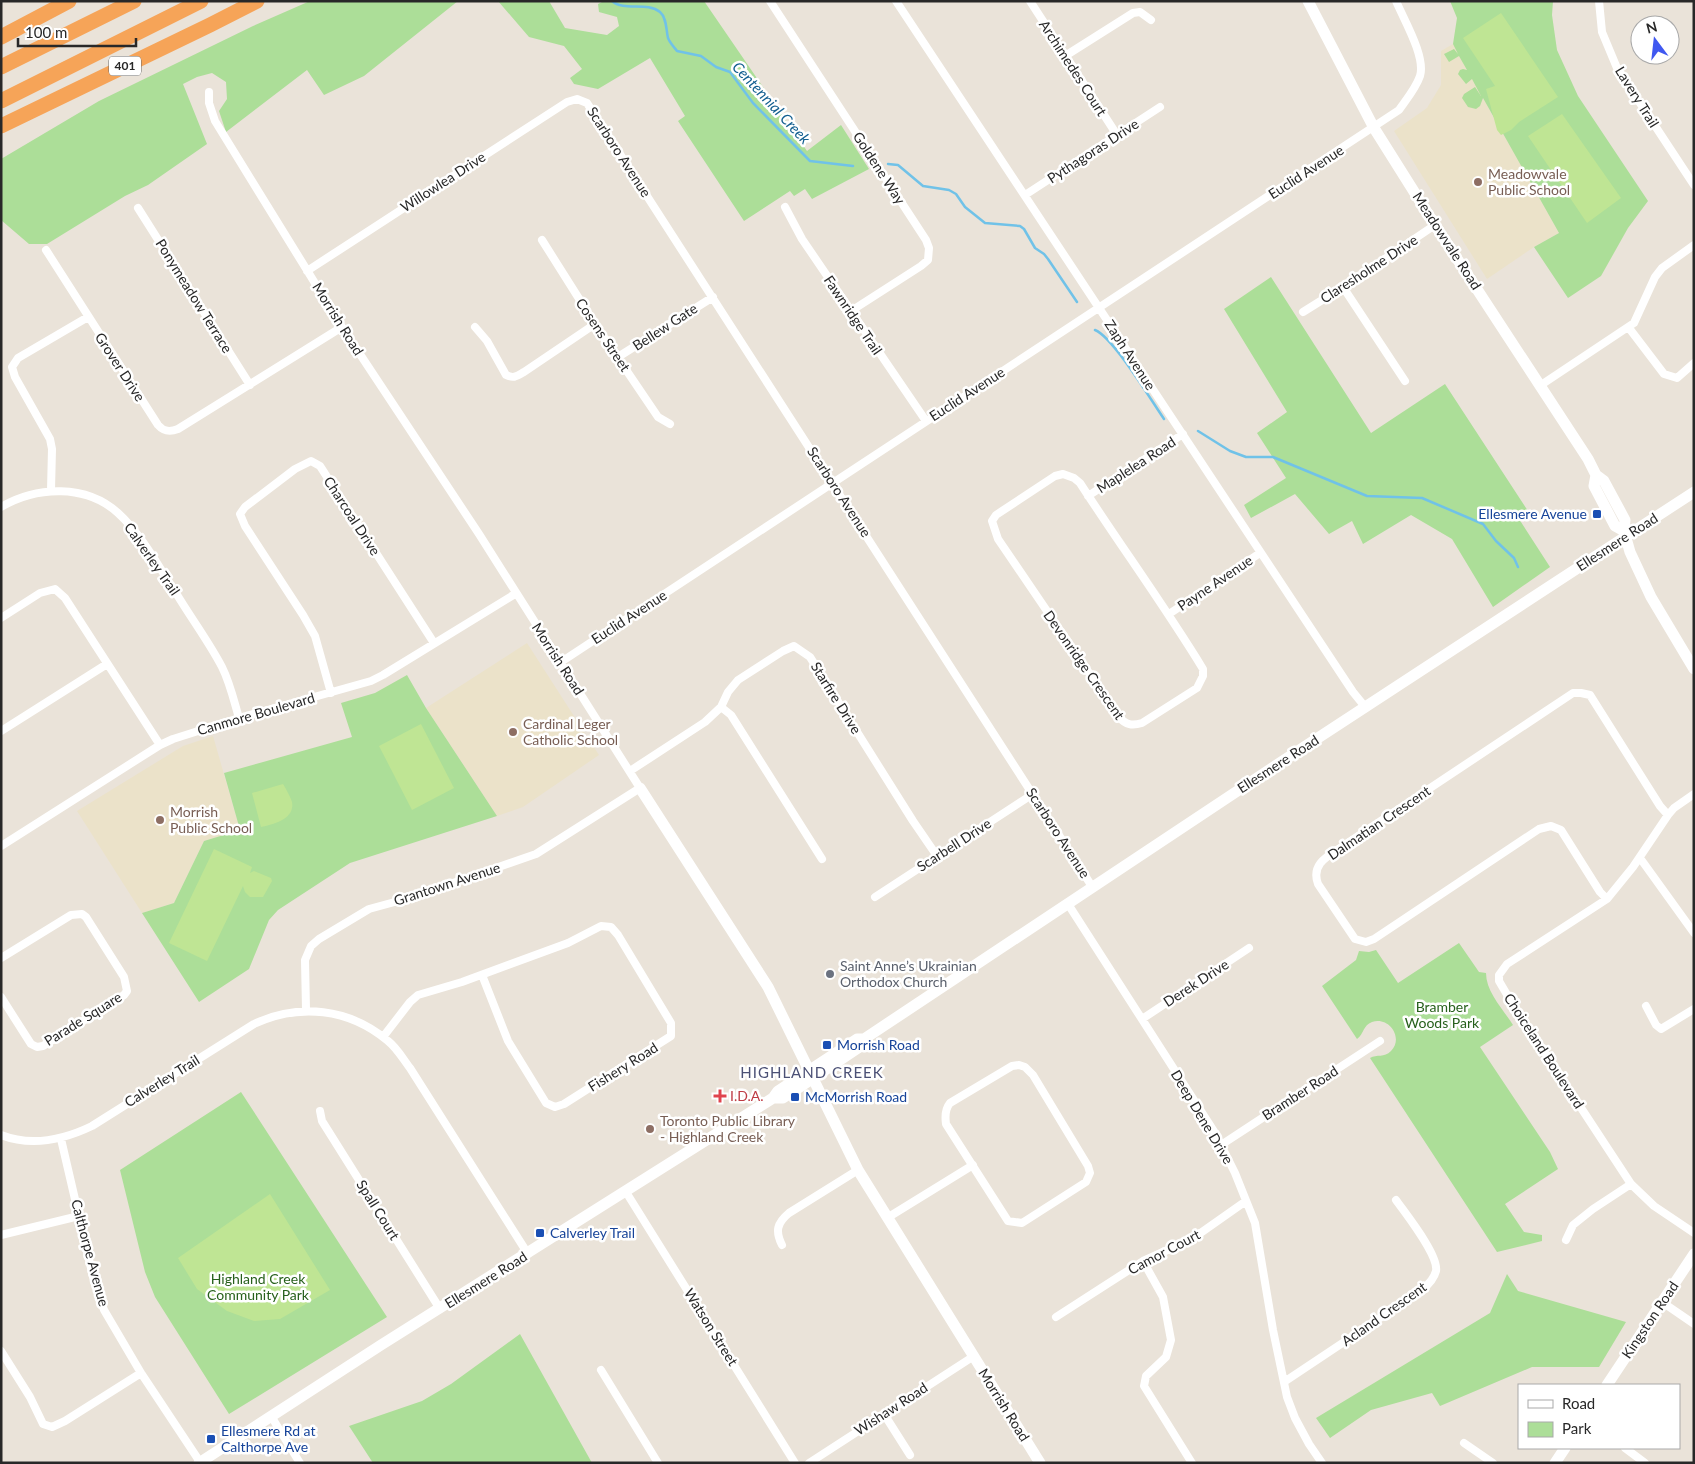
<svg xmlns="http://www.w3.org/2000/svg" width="1695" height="1464" viewBox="0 0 1695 1464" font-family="Lato,sans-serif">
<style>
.education{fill:#ebe2c9}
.green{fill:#acde98}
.pitch{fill:#bfe594}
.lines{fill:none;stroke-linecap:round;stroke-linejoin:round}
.stream{stroke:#70c2e8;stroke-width:2.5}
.street{stroke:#fff;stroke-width:8}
.secondary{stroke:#fff;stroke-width:11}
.highway{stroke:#f6a458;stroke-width:15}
.education-dot{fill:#8d6e63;stroke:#fff;stroke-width:2}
.transit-dot{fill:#1a4fb4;stroke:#fff;stroke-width:2}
.worship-dot{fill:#6b7280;stroke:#fff;stroke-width:2}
.health-dot{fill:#e0444e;stroke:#fff;stroke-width:2}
.labels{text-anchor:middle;stroke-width:5;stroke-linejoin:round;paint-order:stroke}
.shield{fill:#fff;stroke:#686868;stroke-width:1}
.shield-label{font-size:12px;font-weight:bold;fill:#282828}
.street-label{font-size:14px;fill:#282828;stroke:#fff}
.education-label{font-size:14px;fill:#785e54;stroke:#fff;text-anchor:start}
.transit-label{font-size:14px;fill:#164399;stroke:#fff;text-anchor:start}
.worship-label{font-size:14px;fill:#5b616d;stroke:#fff;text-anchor:start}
.park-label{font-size:14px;fill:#27601c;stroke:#fff}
.health-label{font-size:14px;fill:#be3a42;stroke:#fff;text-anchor:start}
.water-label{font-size:15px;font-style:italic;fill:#135f90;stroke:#fff}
.neighbourhood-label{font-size:15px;letter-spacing:1px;fill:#4b5075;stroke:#fff}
</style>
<rect width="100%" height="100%" fill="#eae3d9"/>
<path class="education" d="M1453,44L1559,233L1534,247L1487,279L1394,131L1427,108L1441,85V51Z
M527,643L599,755L523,807L497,816L426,708Z
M213,736L240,830L204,841L174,903L142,913L77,811L183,746Z"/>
<path class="green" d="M310,1H458L364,76L324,95L307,70L226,132L219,111L227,99L226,82L212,73L197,77L183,84L207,144L148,185L125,196L47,244H29L1,220V159L99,101L253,26Z
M498,1H549L565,28L607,35L619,26L617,17L599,12L598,4L604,1H704L807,151L841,125L869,169L812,199L805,189L794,196L790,191L744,221L678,121L685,116L650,58L598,89L574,84L570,78L582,69L564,46L529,37Z
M1450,1H1553L1552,15L1557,50L1578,96L1648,201L1628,228L1601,276L1568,298L1534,247L1559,233L1483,98L1480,106L1476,109L1468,107L1462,98L1464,94L1475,87L1481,96L1472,79L1466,84L1458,74L1460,70L1463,69L1467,70L1459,56L1449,62L1444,54L1454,49L1458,54L1453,44L1457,18Z
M1271,277L1371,433L1445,384L1528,511L1519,519L1550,567L1493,607L1452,539L1411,515L1363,544L1352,521L1329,534L1295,494L1251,518L1244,505L1286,478L1257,433L1287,412L1224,309Z
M407,675L426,708L497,816L350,863L278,910L269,920L249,969L199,1002L142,913L174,903L204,841L240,830L224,773L352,737L341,703L375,693Z
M1459,943L1479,972L1486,973C1486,992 1503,1009 1513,1025L1480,1047L1550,1152L1558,1169L1505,1204L1524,1232L1542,1235V1241L1497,1252L1370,1058C1377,1054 1384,1058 1391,1051C1404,1038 1389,1016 1372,1022C1363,1025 1364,1034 1357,1039L1322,986L1356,960L1359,951L1369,952L1376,950L1398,983Z
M241,1092L387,1317L229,1414L155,1297L145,1272L120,1170Z
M1507,1274L1518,1291L1626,1322L1599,1367H1532L1440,1406L1432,1393L1371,1410L1330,1438L1316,1418L1490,1313Z
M520,1334L592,1463H373L349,1426L422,1401L451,1384Z"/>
<path class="pitch" d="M1501,13L1558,97L1519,122L1511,130L1501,135L1497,130L1486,89L1495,86L1463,38Z
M1562,114L1621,198L1587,223L1528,136Z
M421,724L454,788L412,810L379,746Z
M283,784C286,789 290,796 292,802C295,819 274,824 261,827L252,793Z
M214,849L252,867L250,873L254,871L271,878L272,881L263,897H250L245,892L243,886L207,961L169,943Z
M270,1194L330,1290L280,1319L254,1321L227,1311L197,1289L178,1258Z"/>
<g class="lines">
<path class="stream" d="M612,1C624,12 647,1 660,12C667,18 666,30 668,38C670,43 674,47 677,51L701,56L716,67L730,72L753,103L810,161L853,166
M888,164L898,165L923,186L949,190L956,194L965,207L985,223L1020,226L1024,229L1035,248L1044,254L1048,259L1077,302
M1095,330C1113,337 1151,400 1164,419
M1198,431L1230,451L1246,457H1273L1367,496L1422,498L1483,524L1496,541L1514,558L1518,567"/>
<path class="street" d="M770,1L926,240L929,248L928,260L921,266L851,311
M896,1L1353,692L1366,708
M1030,1L1117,135
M1599,1L1602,32L1617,68L1694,185
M1065,56L1133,13L1140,12L1151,20
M209,92V103L215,121L342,327L479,534L640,788L536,854L413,897L369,909L319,939L311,946L305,960L306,1010
M1025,195L1160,107
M785,207L802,239L926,421
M138,208L250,385
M542,240L595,324L658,417L670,424
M46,250L158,425C164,432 170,432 178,429L342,327
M307,271L567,102L577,99L587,103L1093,888
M1343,287L1405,381
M1303,312L1343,287L1435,225
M475,327L487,341L506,375C514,379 517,376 524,372L595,324
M1629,328L1664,374L1677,378L1694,363
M618,357L713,297
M1541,385L1634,323L1655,277L1662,268L1694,245
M1063,474L1074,478L1080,483C1120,545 1164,605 1203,669V676L1197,688L1142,723C1132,726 1126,725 1119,717L998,539L992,521L996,515L1055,476Z
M51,490L52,449L50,439L15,377L12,367L18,358L88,317
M1088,496L1183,434
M1,507C37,486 86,484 118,513C142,535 158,566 176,593C191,618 209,642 222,667C230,683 234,701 239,718
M1169,614L1260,553
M1,618L40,593L55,589L65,598L160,745
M561,662L1399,110C1406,100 1416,88 1420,76C1426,57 1404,20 1396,1
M331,693L315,636L303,615L245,526L240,514L245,507L295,469L311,461L320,466L434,643
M721,707L731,715L822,859
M1,731L107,664
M630,771L705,722L721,707L728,692L738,680L783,651L794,646L810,657L913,821L937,856
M1694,794L1674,808L1668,815L1633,867L1607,899L1507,964L1499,975V981L1509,998L1631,1184L1654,1206L1694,1233
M1,846L160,745L173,739L239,718L371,681L383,675L515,594
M1640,858L1694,933
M875,897L1033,794
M1607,899L1600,892L1561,830L1551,826L1539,829L1374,939L1366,942L1355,939L1318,884C1310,862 1331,855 1346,844L1573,693H1581L1590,695L1660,806L1668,815
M1068,904L1215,1133L1235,1173L1255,1223L1273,1330L1287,1397L1295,1418L1309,1444L1322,1463
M1,958L71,915L82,914L86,917L124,977L127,991L124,995L43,1046L37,1047L31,1044L1,997
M1646,1006L1656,1025L1661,1029L1694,1009
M1142,1019L1249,948
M383,1037L410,1002L418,995L462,982L568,943L601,926L611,927L618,935L671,1023V1036L564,1104L555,1107L546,1103L508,1041L482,975
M1019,1065L1025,1067L1033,1075L1088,1166L1090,1173L1086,1182L1022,1223L1008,1221L946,1124C945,1117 945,1109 950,1103L1012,1066Z
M320,1111L322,1121L440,1309
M1,1135C32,1147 63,1140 92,1126L254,1024C299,1003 349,1008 388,1041C397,1048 403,1059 410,1068L528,1254
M61,1139L94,1281L104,1310L141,1373L200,1462
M1221,1145L1380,1041
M626,1192L795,1463
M887,1218L973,1165
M1,1235L79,1216
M1566,1240L1573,1225L1593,1209L1631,1184
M782,1245C775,1231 777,1223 789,1213L858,1170
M1143,1261L1163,1297L1171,1340L1166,1357L1146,1376L1144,1386L1192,1463
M1662,1302L1694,1324
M1056,1317L1143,1261L1192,1239L1246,1201
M1,1351L30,1397L43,1424L52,1427L65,1421L141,1373
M601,1370L658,1463
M1284,1382L1422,1290C1428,1285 1434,1279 1436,1271C1439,1255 1405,1213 1396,1200
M884,1414L910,1455
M271,1416L300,1463
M1464,1443L1493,1463
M1625,1448L1645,1463
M809,1463L974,1356"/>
<path class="secondary" d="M1308,1L1374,128L1435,225L1588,459L1596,475L1604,481L1625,520L1624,531L1630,552L1651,597L1694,669
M1596,475L1594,486L1615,526L1624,531
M640,788L768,987L858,1170L1040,1463
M773,1098H783L800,1087L861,1046L864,1039L1272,768L1694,492
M1607,1385L1694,1254
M199,1463L381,1345L773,1098L778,1091L857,1039H864
M1555,1463L1565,1448"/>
<path class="highway" d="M1,37L69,1
M1,67L134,1
M1,101L201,1
M1,126L210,25L257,1"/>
</g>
<g class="education-dot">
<circle cx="1478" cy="182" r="5"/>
<circle cx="513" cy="732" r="5"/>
<circle cx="160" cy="820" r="5"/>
<circle cx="650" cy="1129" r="5"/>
</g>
<g class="transit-dot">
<rect x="1592" y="509" width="10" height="10" rx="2.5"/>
<rect x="822" y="1040" width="10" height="10" rx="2.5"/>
<rect x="790" y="1092" width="10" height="10" rx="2.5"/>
<rect x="535" y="1228" width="10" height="10" rx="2.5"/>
<rect x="206" y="1434" width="10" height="10" rx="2.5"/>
</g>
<circle class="worship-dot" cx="830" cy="974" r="5"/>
<path class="health-dot" d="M717.5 1088.5h5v5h5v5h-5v5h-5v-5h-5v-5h5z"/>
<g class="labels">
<rect class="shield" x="109" y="56.5" width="32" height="19" rx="4"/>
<g class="shield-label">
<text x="125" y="70">401</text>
</g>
<g class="street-label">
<text transform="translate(1073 68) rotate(57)" y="5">Archimedes Court</text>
<text transform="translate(1637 97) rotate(58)" y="5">Lavery Trail</text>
<text transform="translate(1093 151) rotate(-33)" y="5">Pythagoras Drive</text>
<text transform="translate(619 152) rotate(57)" y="5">Scarboro Avenue</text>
<text transform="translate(879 168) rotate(57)" y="5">Goldene Way</text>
<text transform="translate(1306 172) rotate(-33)" y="5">Euclid Avenue</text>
<text transform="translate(443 182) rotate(-33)" y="5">Willowlea Drive</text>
<text transform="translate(1447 241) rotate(57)" y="5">Meadowvale Road</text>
<text transform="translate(1369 269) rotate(-33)" y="5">Claresholme Drive</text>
<text transform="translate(194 296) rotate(58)" y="5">Ponymeadow Terrace</text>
<text transform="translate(853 315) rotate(56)" y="5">Fawnridge Trail</text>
<text transform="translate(338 319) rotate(58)" y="5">Morrish Road</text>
<text transform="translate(665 327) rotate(-33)" y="5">Bellew Gate</text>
<text transform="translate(603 335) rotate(56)" y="5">Cosens Street</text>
<text transform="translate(1130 355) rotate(57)" y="5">Zaph Avenue</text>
<text transform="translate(120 367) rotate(57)" y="5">Grover Drive</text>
<text transform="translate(967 394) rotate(-33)" y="5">Euclid Avenue</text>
<text transform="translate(1136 465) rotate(-33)" y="5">Maplelea Road</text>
<text transform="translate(839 492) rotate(57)" y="5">Scarboro Avenue</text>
<text transform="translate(352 516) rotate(57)" y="5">Charcoal Drive</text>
<text transform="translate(1617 542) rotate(-33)" y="5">Ellesmere Road</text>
<text transform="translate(152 559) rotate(55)" y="5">Calverley Trail</text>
<text transform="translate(1215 583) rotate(-34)" y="5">Payne Avenue</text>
<text transform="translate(629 617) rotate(-33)" y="5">Euclid Avenue</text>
<text transform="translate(558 659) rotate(57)" y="5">Morrish Road</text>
<text transform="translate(1084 665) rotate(55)" y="5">Devonridge Crescent</text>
<text transform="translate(836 698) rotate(58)" y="5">Starfire Drive</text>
<text transform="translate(256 714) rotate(-16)" y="5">Canmore Boulevard</text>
<text transform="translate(1278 764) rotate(-33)" y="5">Ellesmere Road</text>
<text transform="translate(1379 823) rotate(-34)" y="5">Dalmatian Crescent</text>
<text transform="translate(1058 833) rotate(57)" y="5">Scarboro Avenue</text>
<text transform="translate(954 845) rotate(-33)" y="5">Scarbell Drive</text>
<text transform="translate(447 884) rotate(-18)" y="5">Grantown Avenue</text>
<text transform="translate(1196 983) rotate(-33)" y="5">Derek Drive</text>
<text transform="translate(83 1019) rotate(-32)" y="5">Parade Square</text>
<text transform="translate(1544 1051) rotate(57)" y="5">Choiceland Boulevard</text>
<text transform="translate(623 1067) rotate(-32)" y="5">Fishery Road</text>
<text transform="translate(162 1081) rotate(-32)" y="5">Calverley Trail</text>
<text transform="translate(1300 1093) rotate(-33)" y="5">Bramber Road</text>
<text transform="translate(1202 1117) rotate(59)" y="5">Deep Dene Drive</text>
<text transform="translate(378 1210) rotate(58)" y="5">Spall Court</text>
<text transform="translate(1164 1252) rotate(-28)" y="5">Camor Court</text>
<text transform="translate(90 1253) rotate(75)" y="5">Calthorpe Avenue</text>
<text transform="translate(486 1280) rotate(-32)" y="5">Ellesmere Road</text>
<text transform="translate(1384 1314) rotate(-35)" y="5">Acland Crescent</text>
<text transform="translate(1650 1320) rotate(-56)" y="5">Kingston Road</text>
<text transform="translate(711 1327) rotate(58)" y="5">Watson Street</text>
<text transform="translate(1004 1405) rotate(58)" y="5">Morrish Road</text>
<text transform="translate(891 1409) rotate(-33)" y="5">Wishaw Road</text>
</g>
<g class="education-label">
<text x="1488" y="179">Meadowvale<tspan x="1488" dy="16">Public School</tspan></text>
<text x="523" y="729">Cardinal Leger<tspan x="523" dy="16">Catholic School</tspan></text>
<text x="170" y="817">Morrish<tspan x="170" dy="16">Public School</tspan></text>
<text x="660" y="1126">Toronto Public Library<tspan x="660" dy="16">- Highland Creek</tspan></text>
</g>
<g class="transit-label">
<text x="1587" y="519" text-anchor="end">Ellesmere Avenue</text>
<text x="837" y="1050">Morrish Road</text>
<text x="805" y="1102">McMorrish Road</text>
<text x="550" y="1238">Calverley Trail</text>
<text x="221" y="1436">Ellesmere Rd at<tspan x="221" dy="16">Calthorpe Ave</tspan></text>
</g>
<g class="worship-label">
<text x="840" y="971">Saint Anne’s Ukrainian<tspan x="840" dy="16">Orthodox Church</tspan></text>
</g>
<g class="park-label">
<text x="1442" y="1012">Bramber<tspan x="1442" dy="16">Woods Park</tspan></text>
<text x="258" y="1284">Highland Creek<tspan x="258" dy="16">Community Park</tspan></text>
</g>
<g class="health-label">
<text x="730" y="1101">I.D.A.</text>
</g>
<g class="water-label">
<text transform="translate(771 103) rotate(47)" y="5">Centennial Creek</text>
</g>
<g class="neighbourhood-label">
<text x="812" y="1078">HIGHLAND CREEK</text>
</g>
</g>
<rect width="1695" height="1464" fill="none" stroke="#282828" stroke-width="5"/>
<rect x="1518" y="1384" width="162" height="65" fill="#ffffff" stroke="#a9a9a9"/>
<rect x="1528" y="1400" width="25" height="8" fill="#ffffff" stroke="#a9a9a9"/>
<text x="1562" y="1409" font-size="15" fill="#282828">Road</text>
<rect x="1528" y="1422" width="25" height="15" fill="#acde98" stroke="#a9a9a9"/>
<text x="1562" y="1434" font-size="15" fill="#282828">Park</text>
<g transform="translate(1655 40) rotate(345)"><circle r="24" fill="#ffffff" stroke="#a9a9a9"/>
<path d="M0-4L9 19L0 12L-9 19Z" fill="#4058f0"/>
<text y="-8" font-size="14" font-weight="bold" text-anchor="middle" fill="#282828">N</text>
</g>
<path d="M18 38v8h118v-8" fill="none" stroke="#282828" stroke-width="2.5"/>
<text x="25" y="38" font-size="15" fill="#282828" stroke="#ffffff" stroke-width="4" paint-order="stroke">100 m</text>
</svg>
